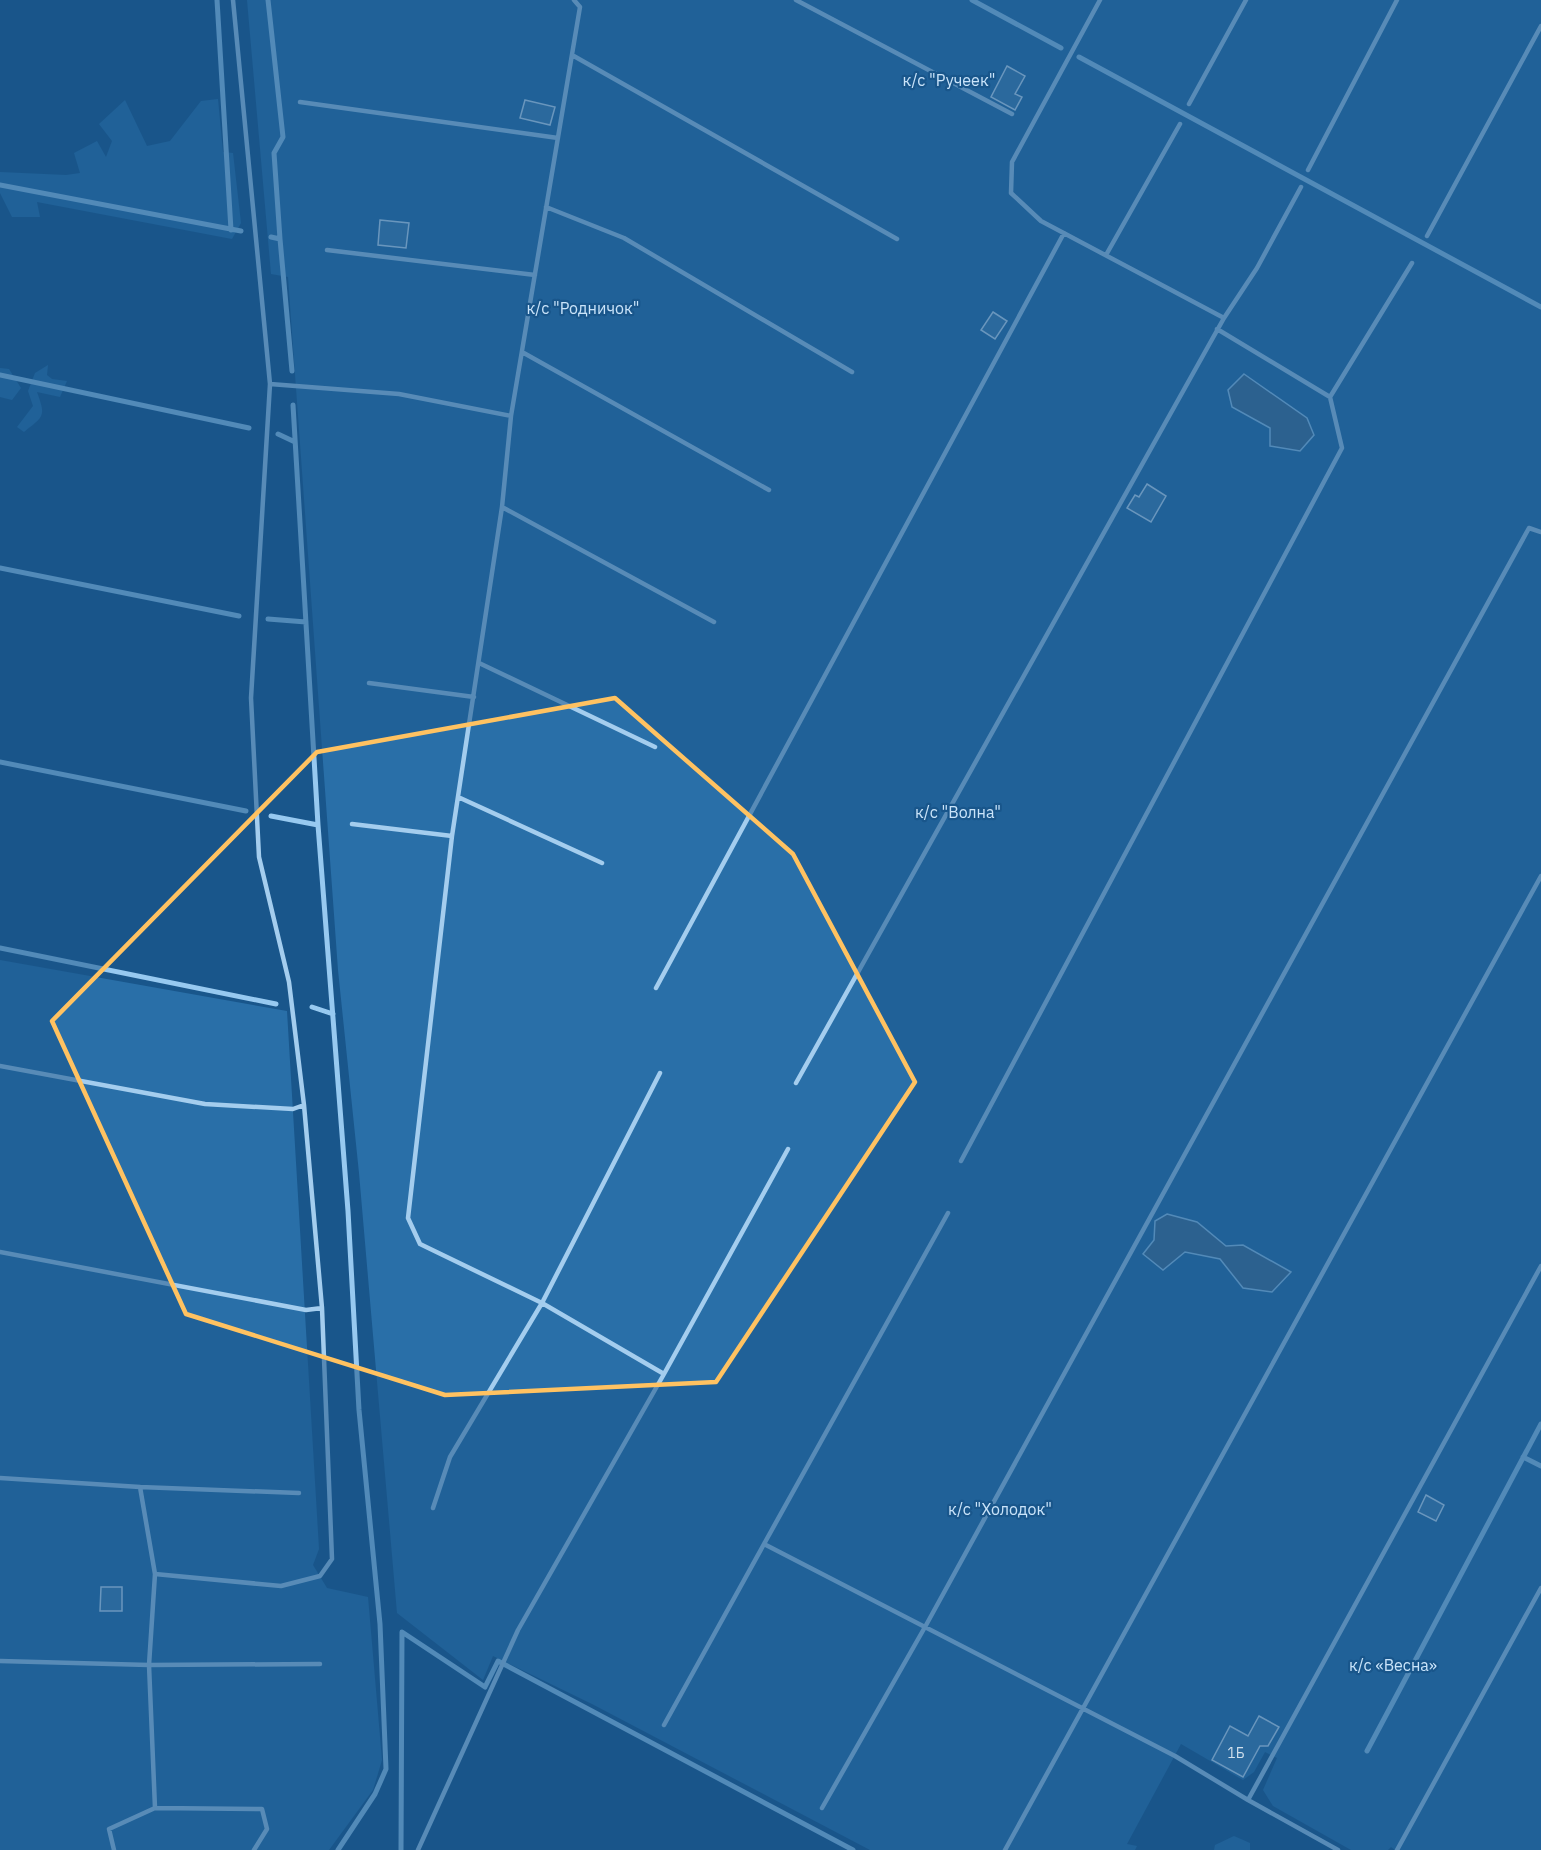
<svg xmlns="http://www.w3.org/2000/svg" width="1541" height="1850" viewBox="0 0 1541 1850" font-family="'IBM Plex Sans',sans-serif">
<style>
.green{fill:#296fa8}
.water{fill:#446f96;stroke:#97c9f0;stroke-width:1.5}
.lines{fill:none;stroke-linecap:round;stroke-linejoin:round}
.stream{stroke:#97c9f0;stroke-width:5}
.building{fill:#4280b4;stroke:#cae4fa;stroke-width:1.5}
.lane{stroke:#a4cdee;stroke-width:4.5}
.marked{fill:none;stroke:#ffc261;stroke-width:4.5;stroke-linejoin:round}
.labels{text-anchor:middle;stroke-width:4.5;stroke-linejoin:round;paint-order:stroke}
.number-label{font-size:14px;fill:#d0dfec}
.park-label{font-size:16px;fill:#cae4fa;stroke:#19568b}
</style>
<rect width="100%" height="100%" fill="#19568b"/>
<path class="green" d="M247,0H1541V1850H1395L1391,1847L1388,1850H1351L1273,1806L1263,1790L1277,1758L1265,1752L1254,1772L1243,1780L1181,1744L1127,1844L1137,1846L1135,1850H870L592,1704L493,1656L483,1680L397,1613L359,1173L338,970L288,277L271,274Z
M218,99L223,152L233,153L241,223L232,239L37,202L40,217H12L0,193V172L66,175L80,173L74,153L97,141L106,157L112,141L99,124L125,100L147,146L170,141L201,101Z
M48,365L47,375L52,379L67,381L60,397L37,392C46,417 44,416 24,432L17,427L33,406L28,391L35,373Z
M0,368L9,369L21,388L12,400L0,397Z
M0,960L287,1011L319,1549L313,1565L327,1588L368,1597L382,1760L373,1790L329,1850H0Z
M1234,1836L1250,1843V1850H1214L1215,1845Z"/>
<path class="water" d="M1244,374L1307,418L1314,435L1300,451L1270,446V428L1232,407L1228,390Z
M1167,1214L1197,1222L1226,1246L1243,1245L1291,1272L1272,1292L1243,1288L1220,1259L1185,1252L1163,1270L1143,1254L1154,1240L1155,1221Z"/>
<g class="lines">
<path class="stream" d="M217,0L231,230
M268,0L283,137L274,153L280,239
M972,0L1061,48
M1079,57L1541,307
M0,185L241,231
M271,237L280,239L292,371
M0,375L249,428
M293,405L318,825L348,1211L359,1410L380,1624L386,1769L375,1794L338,1850
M278,434L295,442
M0,568L239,616
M268,619L306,622
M0,762L246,811
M271,816L318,825
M0,948L276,1004
M312,1007L333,1014
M1523,1457L1541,1466
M1367,1751L1541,1424
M401,1850L402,1632L485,1687L498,1661L853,1850"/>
</g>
<path class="building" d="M1007,66L1025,76L1015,94L1022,97L1015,110L991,97Z
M525,100L555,107L550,125L520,118Z
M380,220L409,223L406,248L378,245Z
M993,312L1007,321L995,339L981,330Z
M1147,484L1166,496L1151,522L1127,508L1135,495L1139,497Z
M1426,1495L1444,1505L1436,1521L1418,1512Z
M101,1587H122V1611H100Z
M1259,1716L1279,1727L1268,1746H1260L1243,1777L1212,1760L1230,1726L1248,1736Z"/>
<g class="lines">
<path class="lane" d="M233,0L270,384L251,698L259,857L289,982L304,1105L322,1308L332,1559L320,1576L281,1586L155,1574L149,1665L155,1808L262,1809L267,1829L254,1850
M796,0L1012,114
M1100,0L1012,162L1011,193L1041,221L1224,318L1257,268L1301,187
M572,55L897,239
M300,102L558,138
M1189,104L1246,0
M1308,170L1397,0
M546,207L624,238L852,372
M1427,236L1541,26
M327,250L535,275
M1106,255L1180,124
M522,352L769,490
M270,384L399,394L511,416L502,507L452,836L408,1218L420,1244L542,1303L664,1374L518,1630L418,1850
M1330,397L1412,263
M511,416L580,7L574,0
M502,507L714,622
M479,663L655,747
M369,683L474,697
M458,797L602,863
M352,824L452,836
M656,988L1064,233
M0,1066L205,1104L293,1109L304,1105
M796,1083L1224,318
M961,1161L1342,448L1330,397L1217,329
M948,1213L764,1544L1175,1756L1248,1800L1338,1850
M0,1252L306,1310L322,1308
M664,1374L788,1149
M0,1478L140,1487L155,1574
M140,1487L299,1493
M433,1508L450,1457L542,1303L660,1073
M0,1661L149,1665L320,1664
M664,1725L764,1544
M1248,1800L1541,1266
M822,1808L925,1627L1529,528L1541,532
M114,1850L109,1829L155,1808
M1005,1850L1541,876
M1397,1850L1541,1588"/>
</g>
<path d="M0 0H1541V1850H0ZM615,698L793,854L915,1082L716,1382L445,1395L186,1314L52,1021L317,752Z" fill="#19568b" fill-opacity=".55" fill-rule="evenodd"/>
<path class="marked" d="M615,698L793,854L915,1082L716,1382L445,1395L186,1314L52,1021L317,752Z"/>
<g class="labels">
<g class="number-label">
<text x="1236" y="1758">1Б</text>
</g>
<g class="park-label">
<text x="949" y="86">к/с "Ручеек"</text>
<text x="583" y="314">к/с "Родничок"</text>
<text x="958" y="818">к/с "Волна"</text>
<text x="1000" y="1515">к/с "Холодок"</text>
<text x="1393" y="1671">к/с «Весна»</text>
</g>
</g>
</svg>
